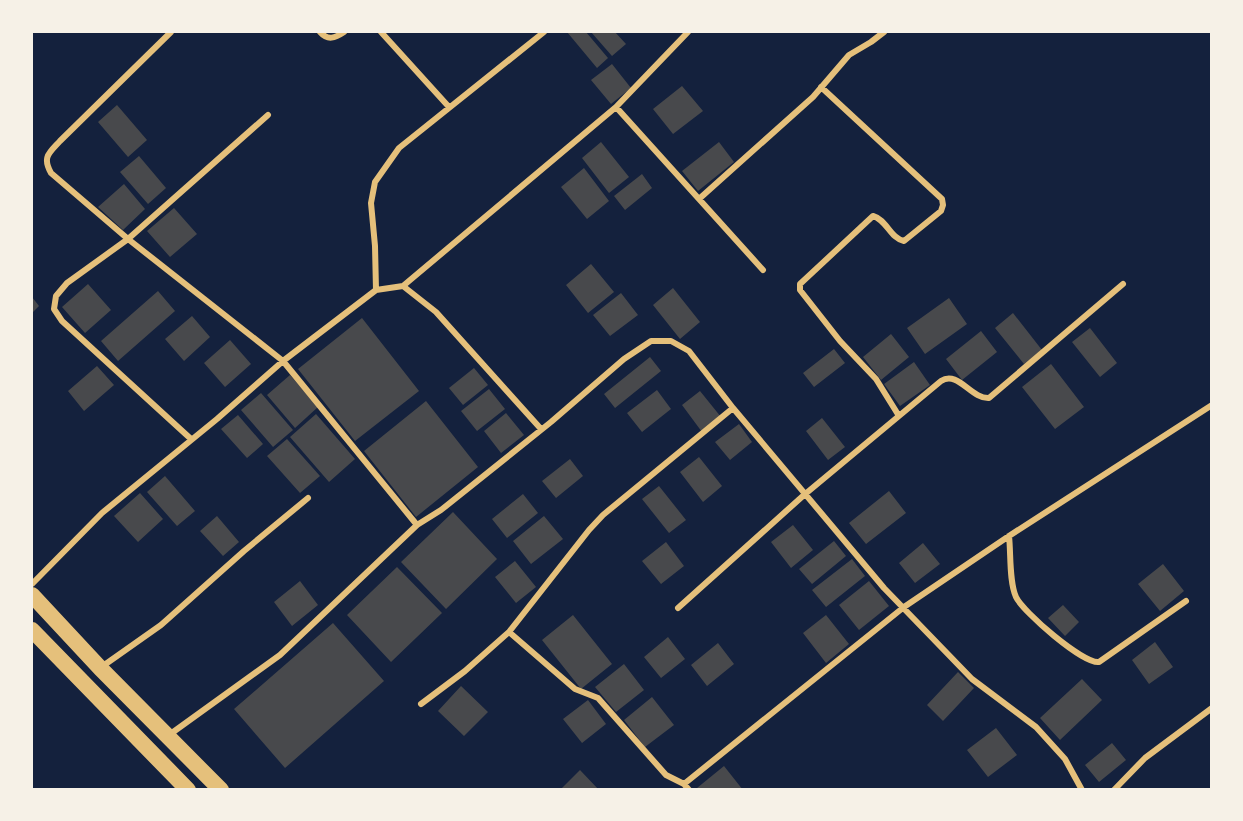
<svg xmlns="http://www.w3.org/2000/svg" width="1243" height="821" viewBox="0 0 1243 821" font-family="Mulish,sans-serif">
<style>
.building{fill:#48494c}
.lines{fill:none;stroke-linecap:round;stroke-linejoin:round}
.minor{stroke:#e5c07b;stroke-width:6}
.trunk{stroke:#e5c07b;stroke-width:16}
</style>
<rect width="100%" height="100%" fill="#14213d"/>
<path class="building" d="M567,32H586L608,58L597,68Z
M591,32H615L626,44L612,56Z
M612,64L631,88L611,104L591,80Z
M682,86L703,111L673,134L653,109Z
M117,105L147,140L128,157L98,122Z
M601,142L629,177L609,193L582,158Z
M719,142L734,162L698,191L682,171Z
M139,156L166,188L148,204L120,172Z
M584,168L609,201L587,219L561,187Z
M642,174L652,188L625,210L614,196Z
M124,184L145,209L123,230L98,207Z
M174,208L197,234L170,257L147,231Z
M591,264L614,292L588,313L566,285Z
M88,284L111,310L85,333L62,307Z
M673,288L700,322L680,339L653,305Z
M158,291L175,311L118,361L101,341Z
M621,293L638,315L610,336L593,315Z
M32,297L39,306L32,313Z
M949,298L967,324L925,354L907,328Z
M1013,313L1042,350L1024,364L995,328Z
M192,316L210,337L184,361L165,339Z
M362,318L419,391L355,441L298,369Z
M1090,328L1117,363L1100,377L1072,342Z
M981,331L997,352L962,380L946,359Z
M891,334L909,357L881,380L863,357Z
M230,340L251,364L225,387L204,363Z
M834,349L845,363L814,387L803,373Z
M650,357L661,371L615,408L604,394Z
M914,362L930,385L900,406L884,384Z
M1051,364L1084,407L1055,429L1022,387Z
M97,366L114,385L84,411L68,391Z
M474,368L488,385L463,405L449,388Z
M290,375L318,407L295,428L267,395Z
M489,389L505,409L477,431L461,411Z
M657,390L671,409L642,432L627,413Z
M700,391L721,417L702,432L682,405Z
M261,393L293,430L273,447L241,410Z
M426,401L478,467L416,517L364,451Z
M506,413L524,435L501,453L484,431Z
M316,414L355,459L329,482L290,437Z
M238,415L263,444L247,458L221,429Z
M822,418L845,447L828,460L806,431Z
M739,424L752,442L730,460L715,442Z
M287,439L320,476L300,493L267,456Z
M699,457L722,486L703,502L680,472Z
M570,459L583,476L556,498L542,481Z
M165,476L195,511L177,526L147,492Z
M659,486L686,520L669,533L642,499Z
M889,491L906,513L866,544L849,523Z
M140,493L163,519L138,542L114,516Z
M523,494L538,513L507,538L492,519Z
M453,512L497,559L446,609L401,562Z
M217,516L239,542L223,556L200,531Z
M544,516L563,539L531,564L513,541Z
M793,525L813,550L791,568L771,542Z
M834,541L846,556L812,584L799,569Z
M666,542L684,566L661,584L642,561Z
M923,543L940,564L915,583L899,563Z
M852,559L865,576L826,607L812,590Z
M515,561L536,587L516,603L495,577Z
M1163,564L1184,591L1160,611L1138,584Z
M397,567L442,613L391,662L347,615Z
M300,581L318,605L292,626L274,602Z
M869,581L889,606L859,630L839,605Z
M1063,605L1079,622L1065,636L1048,618Z
M573,615L612,664L581,689L542,640Z
M826,615L849,644L826,663L803,633Z
M333,623L384,681L285,768L234,709Z
M668,637L685,659L661,678L644,657Z
M1155,642L1173,667L1149,684L1132,660Z
M718,643L734,664L707,686L691,665Z
M624,664L644,690L616,712L595,687Z
M958,672L974,688L943,721L927,705Z
M1082,679L1102,700L1060,740L1040,718Z
M461,686L488,712L464,736L438,711Z
M652,697L674,725L645,747L624,720Z
M588,700L606,724L582,743L563,719Z
M996,728L1017,755L988,777L967,750Z
M1112,743L1126,760L1099,782L1085,765Z
M724,766L743,790H699L697,788Z
M580,770L599,790H560Z"/>
<g class="lines">
<path class="minor" d="M171,32L60,141C49,153 42,157 51,173L128,239L283,361L417,525
M320,32C328,41 335,38 344,32
M381,32L449,107
M821,87L942,199L943,205L941,211L904,241C890,238 887,220 873,216L800,284V290L840,341L876,379L899,416
M616,107L763,270
M699,199L813,97L849,55L871,42L884,32
M403,286L616,107L688,32
M376,290L375,246L371,203L375,182L399,148L544,32
M191,439L62,321L54,309L56,296L67,283L128,239L268,115
M1009,536C1011,553 1009,582 1016,597C1023,612 1083,664 1099,662L1186,601
M32,584L102,513L217,419L283,361L376,290L403,286L436,312L541,429
M678,608L804,495L941,381C958,370 971,399 989,398L1123,284
M509,632L589,530L603,515L733,408
M100,668L161,625L244,551L308,498
M421,704L465,671L509,632L575,689L598,698L666,775L684,784L689,790
M169,735L280,655L417,525L441,510L551,422L624,359L651,341H671L689,351L733,408L884,588L972,679L1036,727L1065,759L1082,790
M684,784L904,607L1009,536L1212,405
M1114,790L1145,758L1212,708"/>
<path class="trunk" d="M32,595L100,668L221,790
M32,630L188,790"/>
</g>
<rect width="1243" height="821" fill="none" stroke="#f6f1e7" stroke-width="66"/>
</svg>
